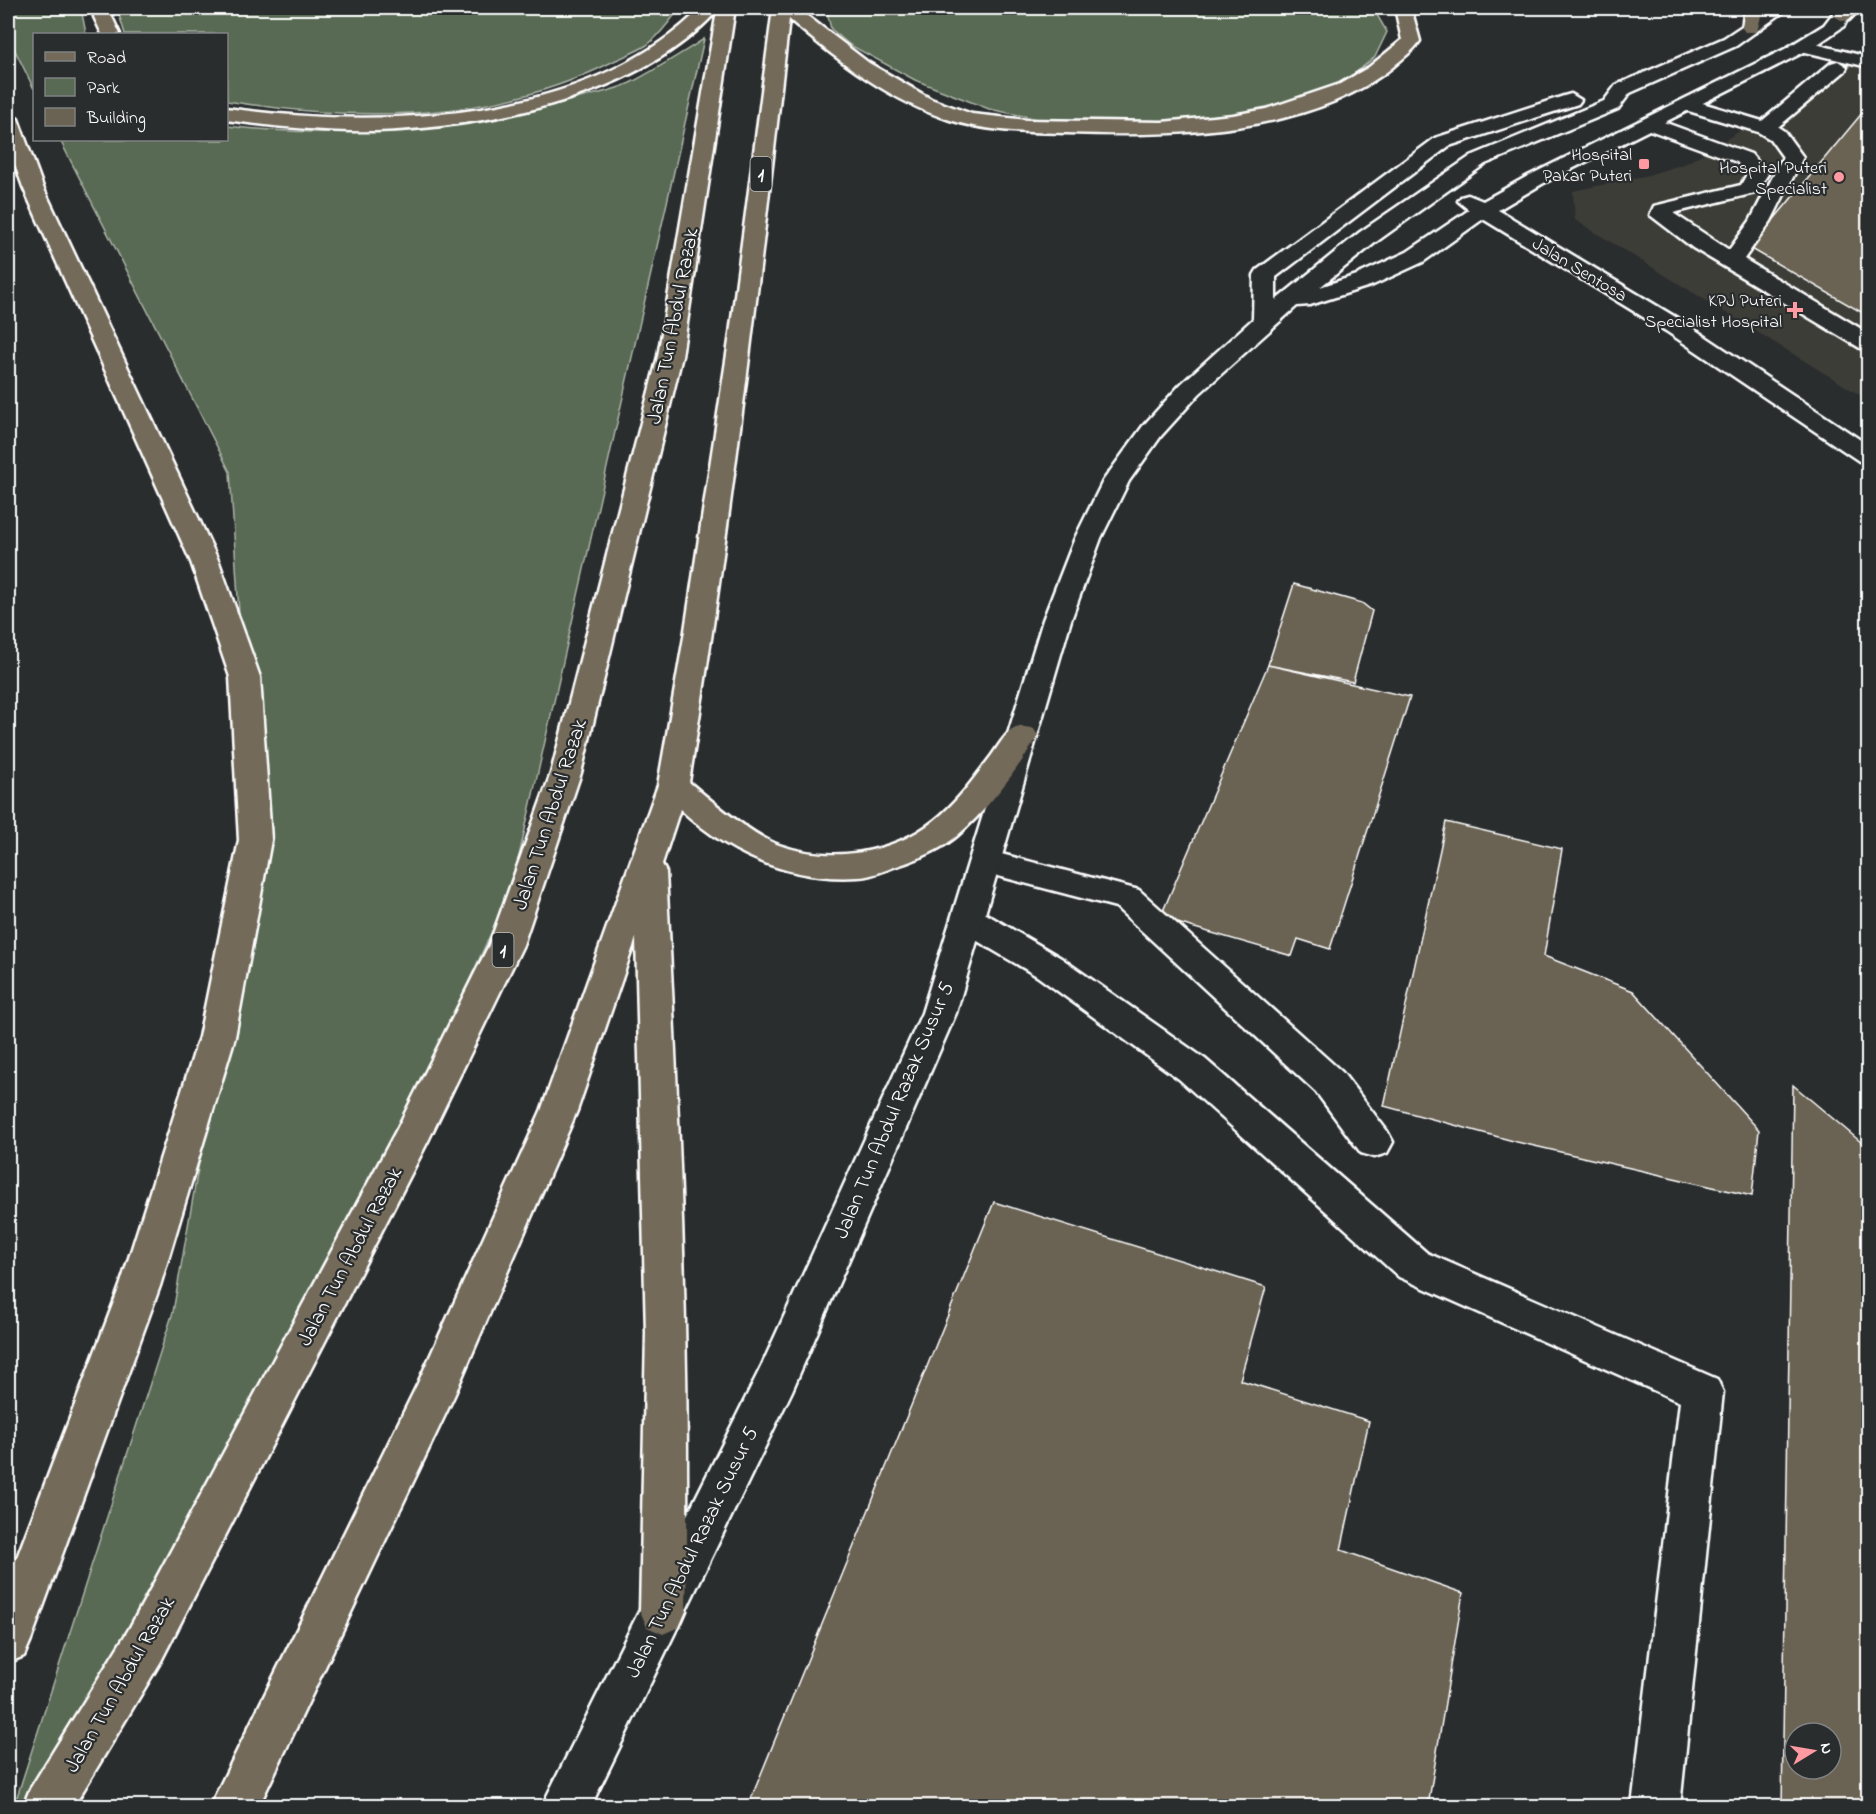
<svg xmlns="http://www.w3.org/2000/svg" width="1876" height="1814" viewBox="0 0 1876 1814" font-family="'Indie Flower',sans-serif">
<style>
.built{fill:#3d3d39}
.green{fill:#586a53;stroke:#acb4a9;stroke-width:1.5}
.building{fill:#6a6252;stroke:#fff;stroke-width:1.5;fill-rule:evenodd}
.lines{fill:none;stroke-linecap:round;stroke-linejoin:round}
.service-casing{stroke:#fff;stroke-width:5}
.tertiary-casing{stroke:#fff;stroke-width:5}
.primary-casing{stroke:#fff;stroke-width:5}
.trunk-casing{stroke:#fff;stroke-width:5}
.service{fill:#2a2d2e;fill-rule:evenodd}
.tertiary{fill:#2a2d2e;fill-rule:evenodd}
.primary{fill:#736a5a;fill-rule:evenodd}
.trunk{fill:#736a5a;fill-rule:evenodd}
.poi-dot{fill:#ff9aa2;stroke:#2a2d2e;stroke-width:2}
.labels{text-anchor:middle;stroke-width:4.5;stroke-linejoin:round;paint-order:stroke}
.far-poi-label{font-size:18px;fill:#fff;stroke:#2a2d2e;text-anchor:end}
.far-street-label{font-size:18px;fill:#fff;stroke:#2a2d2e}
.shield{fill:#2a2d2e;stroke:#bfc0c0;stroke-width:1.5}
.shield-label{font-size:20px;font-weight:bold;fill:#fff}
.street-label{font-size:21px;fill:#fff;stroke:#2a2d2e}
</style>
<rect width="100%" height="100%" fill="#2a2d2e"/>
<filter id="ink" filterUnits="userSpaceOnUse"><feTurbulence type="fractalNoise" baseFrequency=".0167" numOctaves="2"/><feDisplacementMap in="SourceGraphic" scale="12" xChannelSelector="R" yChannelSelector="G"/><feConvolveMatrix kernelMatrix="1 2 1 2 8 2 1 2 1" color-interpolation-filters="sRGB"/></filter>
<g filter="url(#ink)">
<path class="built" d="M1852,63L1868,68V400L1575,220L1573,191L1645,176L1687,163Z"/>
<path class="green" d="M8,8H81L86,34H34V89L8,36Z
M117,8H681C670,19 660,36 647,45C636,52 622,57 610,63C492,123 354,122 227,101L226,34H125Z
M826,8H1373L1387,32L1375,57L1329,94L1279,112L1176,130L1084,128L989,109L915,80L850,45L831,29Z
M704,39L512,887L281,1393L30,1806H14L173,1312L254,848L230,472L60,140H226L227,126C342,139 456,134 569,101C588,95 611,92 630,83C655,70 680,54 704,39Z"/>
<path class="building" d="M1868,106V316L1750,248Z
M1294,584L1362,603L1372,611L1353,682L1268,665Z
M1268,665L1410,697L1330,949L1298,939L1292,956L1160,918Z
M1446,822L1562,849L1544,956L1633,991L1759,1130L1752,1196L1517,1142L1384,1106Z
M1793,1085L1868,1148V1806H1782ZM1795,1733H1831V1769H1795Z
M994,1202L1266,1287L1240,1380L1369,1421L1341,1550L1463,1593L1428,1806H748Z"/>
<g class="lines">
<defs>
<path id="service" d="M1803,41L1868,57V67L1797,50L1794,46L1797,42Z
M1838,61L1847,67L1845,71L1778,127L1784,131L1803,157L1771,221L1744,259L1868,333V350L1860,348L1693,248L1650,215L1654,206L1741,185L1747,174L1737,162L1644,128L1641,124L1644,120H1658L1751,154L1768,174L1755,193L1673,213L1729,250L1750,221L1783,157L1770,139L1758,132L1682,109L1679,105L1689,99L1762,121L1831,63Z
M986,850L1139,890L1342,1072L1387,1131L1393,1142L1387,1153L1374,1157L1361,1153L1316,1092L1116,907L975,870L970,862L975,854Z
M969,908L981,911L1061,958L1205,1059L1427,1253L1717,1379L1723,1392L1680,1806H1632L1680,1402L1399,1277L1179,1079L1037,976L957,929L952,920L957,911Z"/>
<path id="tertiary" d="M1769,8H1789L1736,46L1630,93L1618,109L1485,164L1376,242L1320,287L1357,275L1407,252L1469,210L1458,201L1461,197L1468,195L1483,201L1528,176L1785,49L1824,25L1837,8H1853L1844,26L1812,48L1542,184L1498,210L1682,321L1868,445V463L1859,461L1666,331L1483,219L1423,262L1373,285L1310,305L1297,306L1199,394L1161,436L1129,481L1101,538L1071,620L956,1013L792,1391L591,1806H542L762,1365L922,1013L1043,620L1075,538L1103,481L1143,426L1181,384L1253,319L1254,275L1257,270L1435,138L1564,96L1571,94L1581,100L1578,104L1449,146L1276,277V300L1360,232L1471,156L1604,101L1616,85L1724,38Z"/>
<path id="primary" d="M1745,8H1763L1757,32H1745L1742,28Z
M1842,8H1861L1849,20L1843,21L1834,16Z"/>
<path id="trunk" d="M94,8H111L112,17L120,34H102L94,17Z
M701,8H735L682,356L581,773L523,945L429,1139L161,1661L74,1806H23L30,1789L129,1629L397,1129L489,945L551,773L658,356L717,11C639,97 489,127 377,131C326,132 276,127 226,120V108C378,129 586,124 701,8Z
M773,8H797L869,63L931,99L972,114L1027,120L1162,122L1233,115L1266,109L1340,84L1369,67L1402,40L1395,8H1411L1420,41C1413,51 1403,58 1394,66C1310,135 1171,137 1067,133C1028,132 988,132 950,120C890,101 837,60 789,19C760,274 730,529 689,782C710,800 753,836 779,845C830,863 891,855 935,820C957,803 975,777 992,755C998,747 1004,735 1012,730C1018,725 1027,727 1034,729L1038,736C1017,770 989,808 958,835C941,850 918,859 897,866C885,870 871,877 858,877C789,881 730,855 680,809L662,864L666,872C679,1118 691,1364 686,1611L679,1627L663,1634L647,1627L640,1611L646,1333L636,938L577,1111L454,1396L259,1806H210L418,1383L541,1111L658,785L684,637L729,341Z
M8,113L18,119L43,187L219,562L260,677L271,840L235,1037L160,1286L31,1640L24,1656L8,1663V1581L120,1286L199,1037L239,840L230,677L191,562L23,187L8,145Z"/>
</defs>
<use href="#service" class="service-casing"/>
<use href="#tertiary" class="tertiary-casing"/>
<use href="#primary" class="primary-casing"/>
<use href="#trunk" class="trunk-casing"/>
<use href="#service" class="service"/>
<use href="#tertiary" class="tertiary"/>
<use href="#primary" class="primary"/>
<use href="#trunk" class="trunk"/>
</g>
</g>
<g class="poi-dot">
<rect x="1638" y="158" width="12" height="12" rx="3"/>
<circle cx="1839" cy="177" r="6"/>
<path d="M1792 301h6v6h6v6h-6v6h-6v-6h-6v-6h6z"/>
</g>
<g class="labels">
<g class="far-poi-label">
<text x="1632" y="160">Hospital<tspan x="1632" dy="21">Pakar Puteri</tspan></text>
<text x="1827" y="173">Hospital Puteri<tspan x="1827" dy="21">Specialist</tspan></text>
<text x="1782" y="306">KPJ Puteri<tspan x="1782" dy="21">Specialist Hospital</tspan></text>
</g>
<g class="far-street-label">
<text transform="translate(1580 269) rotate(31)" y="6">Jalan Sentosa</text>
</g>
<g class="shield">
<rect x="750.5" y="157" width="21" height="34" rx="4.5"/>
<rect x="492.5" y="933" width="21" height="34" rx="4.5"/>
</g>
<g class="shield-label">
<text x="761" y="181">1</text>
<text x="503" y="957">1</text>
</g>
<g class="street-label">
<text transform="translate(672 326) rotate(-79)" y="7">Jalan Tun Abdul Razak</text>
<text transform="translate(549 814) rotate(-72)" y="7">Jalan Tun Abdul Razak</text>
<text transform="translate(893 1110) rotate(-67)" y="7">Jalan Tun Abdul Razak Susur 5</text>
<text transform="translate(349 1256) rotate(-62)" y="7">Jalan Tun Abdul Razak</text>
<text transform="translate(691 1552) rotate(-64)" y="7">Jalan Tun Abdul Razak Susur 5</text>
<text transform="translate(119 1684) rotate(-60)" y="7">Jalan Tun Abdul Razak</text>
</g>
</g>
<rect width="1876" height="1814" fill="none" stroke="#2a2d2e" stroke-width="30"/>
<rect x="15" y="15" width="1846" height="1784" fill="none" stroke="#fff" stroke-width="2" filter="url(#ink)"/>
<rect x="33" y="33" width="195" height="108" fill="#2a2d2e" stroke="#7f8182" stroke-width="1.5"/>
<rect x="45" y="52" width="30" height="9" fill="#736a5a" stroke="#7f8182" stroke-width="1.5"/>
<text x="87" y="63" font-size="18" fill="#ffffff">Road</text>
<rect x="45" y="78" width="30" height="18" fill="#586a53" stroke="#7f8182" stroke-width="1.5"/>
<text x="87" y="93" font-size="18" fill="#ffffff">Park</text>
<rect x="45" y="108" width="30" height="18" fill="#6a6252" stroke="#7f8182" stroke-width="1.5"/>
<text x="87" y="123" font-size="18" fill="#ffffff">Building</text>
<g transform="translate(1813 1751) rotate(79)"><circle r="28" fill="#2a2d2e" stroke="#7f8182" stroke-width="1.5"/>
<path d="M0-4.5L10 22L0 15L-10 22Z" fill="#ff9aa2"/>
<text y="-9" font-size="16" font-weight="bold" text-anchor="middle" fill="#ffffff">N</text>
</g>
</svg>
